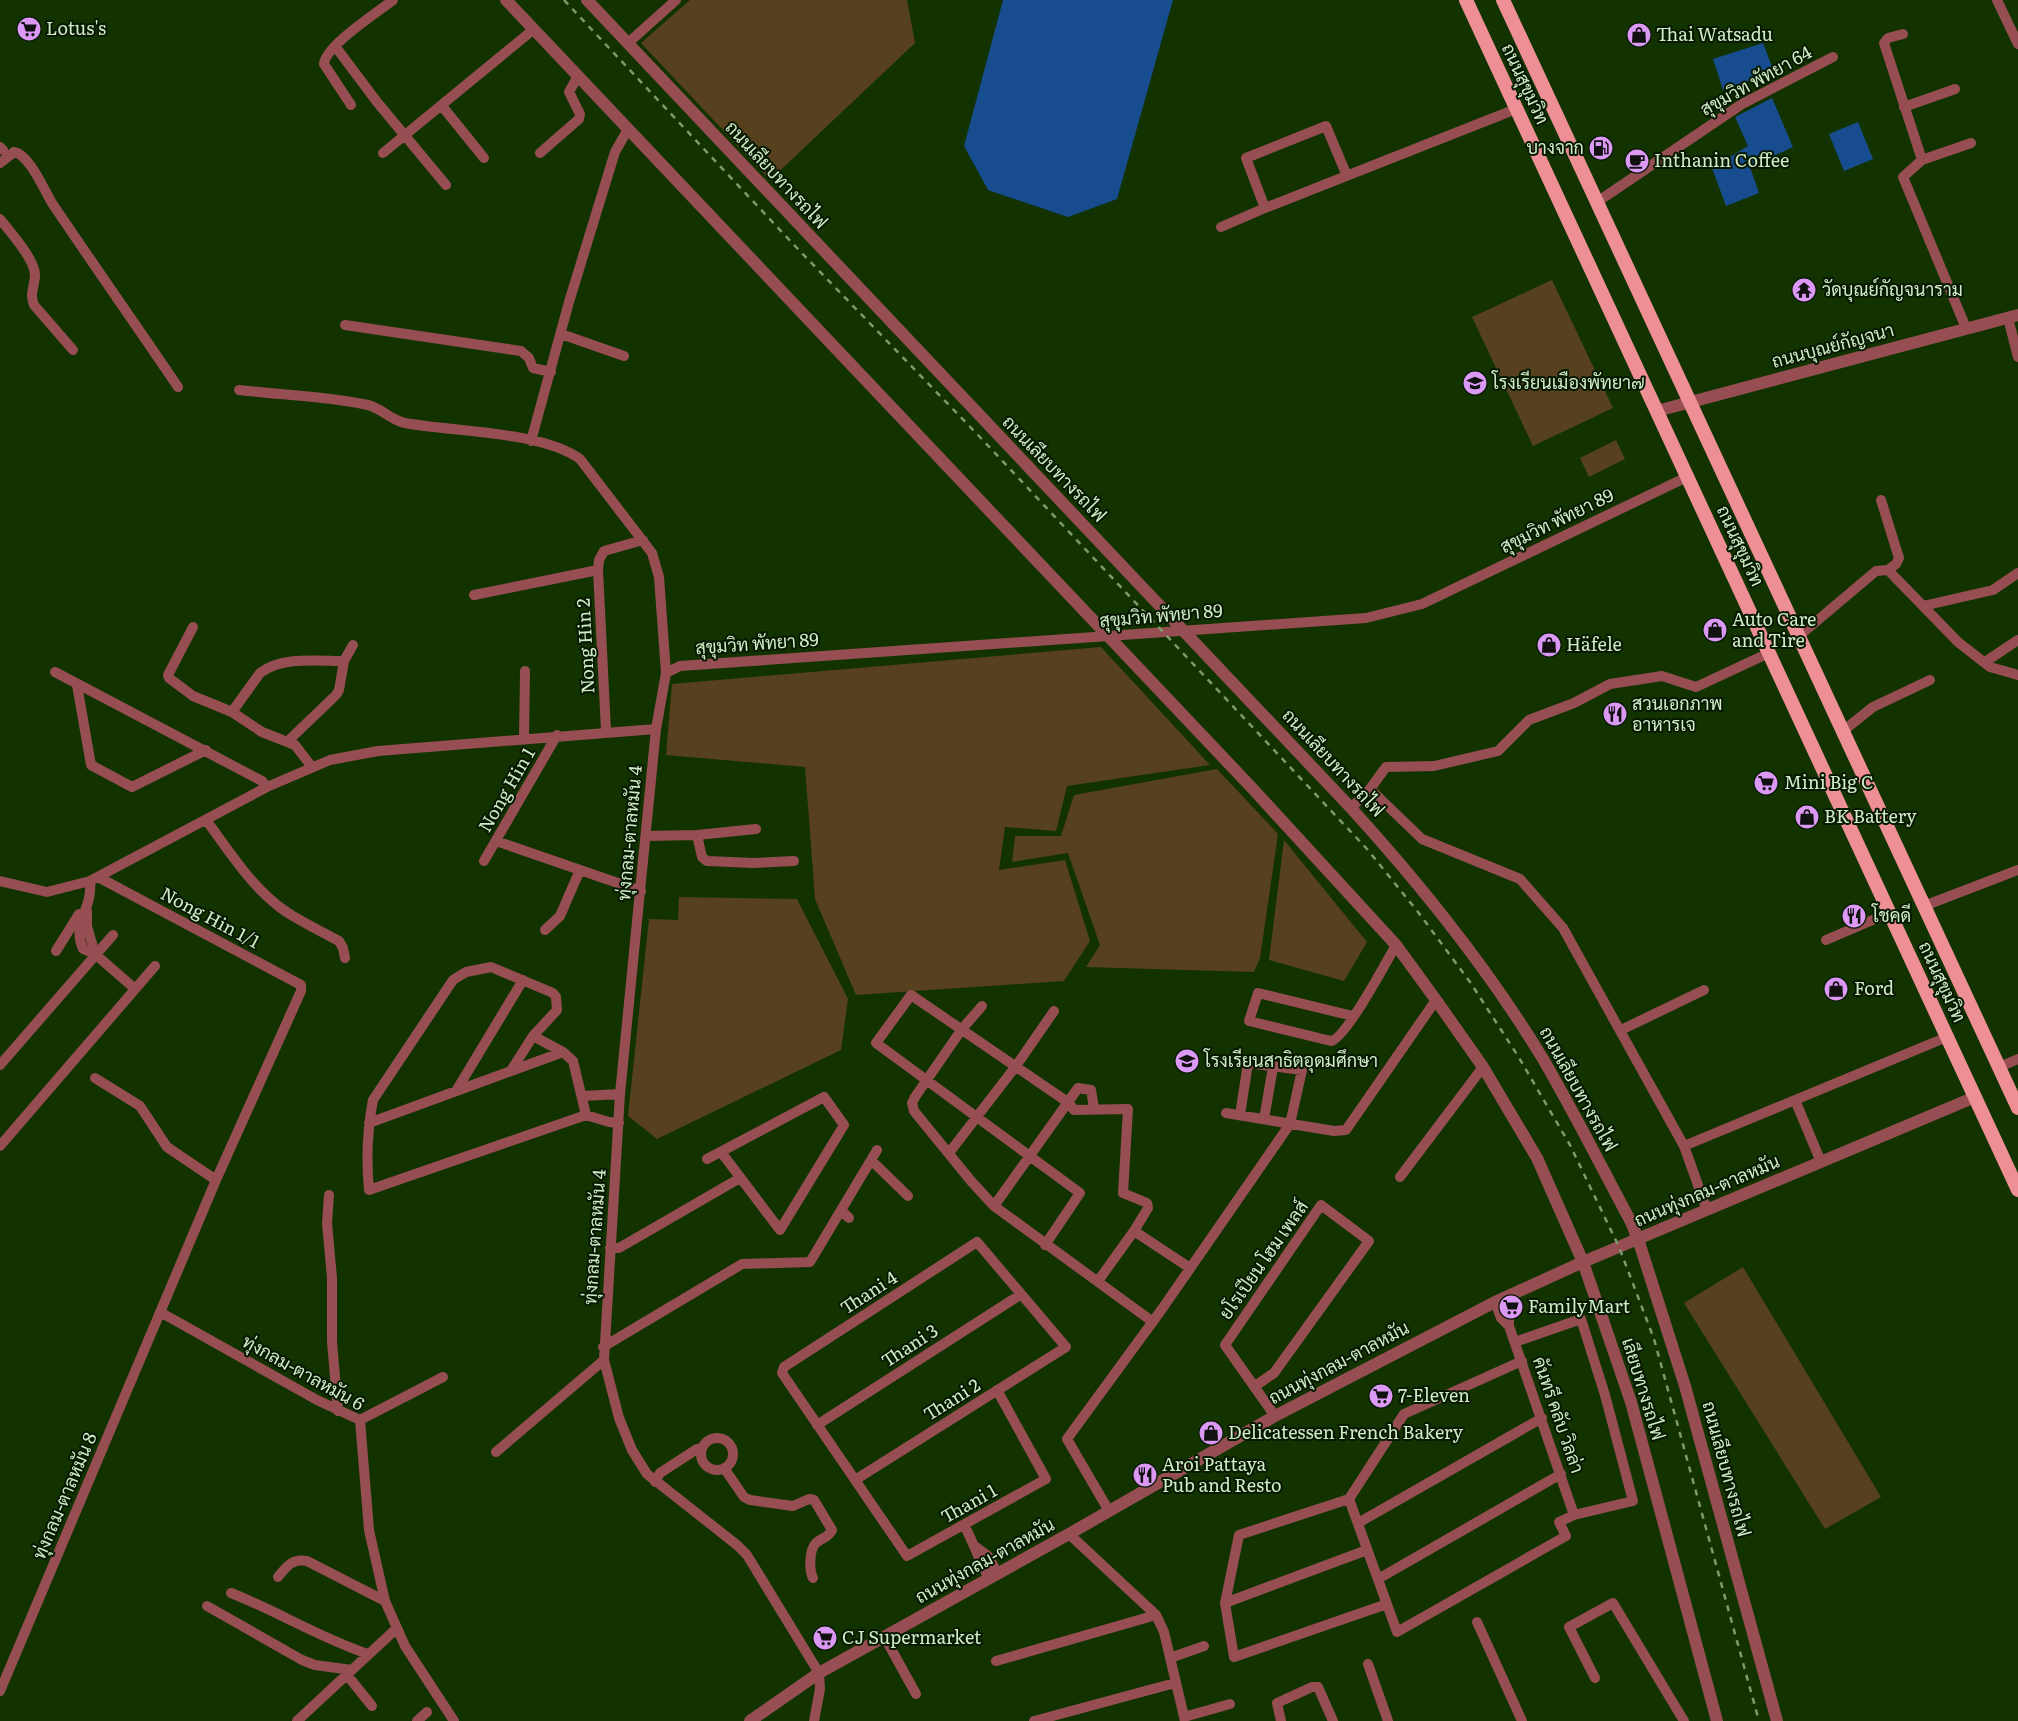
<svg xmlns="http://www.w3.org/2000/svg" width="2018" height="1721" viewBox="0 0 2018 1721" font-family="Literata,Sarabun,serif">
  <style>
    .green { fill: #56401e }
    .water { fill: #174c8e }
    .lines { fill: none; stroke-linecap: round; stroke-linejoin: round }
    .minor { stroke: #964e53; stroke-width: 10 }
    .tertiary { stroke: #964e53; stroke-width: 12 }
    .trunk { stroke: #ee8e95; stroke-width: 14 }
    .rail { stroke: #7d9a6f; stroke-width: 2.5; stroke-dasharray: 6 6; stroke-linecap: butt }
    .labels { text-anchor: middle; stroke-width: 4; stroke-linejoin: round; paint-order: stroke }
    .poi-label { font-size: 18px; fill: #d1ebc7; stroke: #061800; text-anchor: start }
    .street-label { font-size: 18px; fill: #d1ebc7; stroke: #061800 }
  </style>
  <rect width="100%" height="100%" fill="#123300"/>
  <path class="green" d="M690,0H907L915,43L770,180L641,43Z
    M1552,280L1613,408L1533,446L1472,317Z
    M1616,440L1625,459L1589,477L1580,458Z
    M1101,647L1210,765L1067,786L1056,831L1005,827L999,870L1065,860L1090,941L1064,981L856,995L815,899L805,767L666,755L672,684Z
    M1217,769L1278,834L1260,958L1254,972L1086,967L1100,945L1068,853L1012,862L1015,836H1061L1074,795Z
    M1284,840L1367,942L1344,981L1269,960Z
    M679,897L797,899L848,999L841,1050L657,1139L628,1116L649,919L678,920Z
    M1743,1267L1881,1497L1825,1529L1684,1303Z"/>
  <path class="water" d="M1003,0H1173L1117,199L1068,217L988,190L964,146Z
    M1763,43L1774,72L1723,90L1713,59Z
    M1772,98L1793,147L1750,167L1759,193L1726,206L1712,168L1748,146L1735,117Z
    M1858,122L1873,159L1844,171L1829,134Z"/>
  <g class="lines">
    <path class="minor" d="M1997,0L2018,44
      M1903,34L1888,38L1884,43L1922,160L1903,177L1966,328
      M628,43L676,0
      M335,46L377,102L446,185
      M351,105L324,64C325,46 378,12 393,0
      M442,106L484,158
      M1904,107L1955,89
      M0,147L3,150
      M383,153L534,29
      M540,153L579,119L580,114L569,92L578,76
      M1922,160L1971,143
      M0,163L14,152C29,154 44,190 52,203C93,264 136,325 178,387
      M1347,176L1326,126L1246,158L1265,208L1516,109
      M1597,202L1742,104L1833,57
      M0,219C9,231 35,259 35,275C35,286 29,293 34,305L73,350
      M1221,227L1265,208
      M2008,318L2018,357
      M345,325L521,351L529,358L533,368L551,372
      M561,334L624,356
      M239,390C280,395 328,396 368,405C381,408 391,420 405,423C454,432 541,431 580,459L652,553L659,577L666,673
      M531,441L569,302L615,152L628,129
      M1881,500L1899,558L1896,564L1888,570
      M474,595L598,570
      M1923,606L1958,642L1990,667L2018,675
      M193,627L168,675L169,678L193,696L232,712L262,732L295,745L312,767
      M1799,636L1876,571L1888,570L1923,606L1993,590L2018,573
      M1985,662L2018,640
      M55,672L262,781L267,787
      M77,685L91,765L132,787L206,750
      M232,712L260,673C283,656 317,661 344,661
      M606,731L598,570L599,560L604,551L643,540
      M1843,731L1873,707L1930,680
      M524,738L525,671
      M288,741L336,695L339,690L344,661L353,645
      M1370,789L1386,767L1434,766L1498,751L1529,720L1574,703L1610,684L1662,676L1696,687L1769,653
      M1351,808L1370,789L1422,839L1520,879L1563,928L1684,1146L1707,1210
      M206,820C230,852 253,890 288,913C304,923 322,932 339,941L343,948L345,958
      M697,835L756,829
      M646,836L697,835L702,857L707,861L754,863L794,861
      M496,841L641,891
      M484,861L557,735
      M0,881L47,892L90,881L267,787L330,760L378,751L656,729
      M90,881C93,910 71,922 83,949L95,954L134,988
      M1924,906L2018,870
      M87,911V926L95,954
      M545,930L560,916L580,870
      M1826,940L1889,913
      M56,951L79,914
      M982,1006L962,1029L915,1097L912,1103L914,1111L971,1181L994,1206L1153,1322
      M1353,1016L1258,993L1249,1021L1331,1041C1345,1039 1387,961 1396,945
      M1621,1030L1704,990
      M533,1036L563,1052L573,1061L586,1115
      M0,1065L113,935
      M1999,1067L2018,1059
      M512,1069L533,1036L557,1010L556,997L553,993L491,967L466,972L453,980L373,1100C367,1131 366,1159 369,1190L586,1115L609,1122L619,1123
      M95,1078L140,1106L167,1147L216,1180
      M456,1091L523,980
      M582,1096L620,1094
      M1795,1100L1821,1162
      M1226,1113L1334,1131L1346,1130L1436,1000
      M1264,1119L1273,1067
      M369,1123L563,1052
      M0,1146L155,966
      M1684,1146L1947,1037
      M949,1153L1016,1066L1054,1011
      M707,1159L824,1097L844,1125L780,1230L721,1152
      M871,1160L908,1196
      M1400,1177L1483,1067
      M329,1195L327,1223L332,1278V1342L338,1411
      M994,1206L1078,1088L1091,1090L1094,1108
      M841,1210L849,1218
      M1134,1231L1190,1268
      M1045,1245L1080,1193L876,1043L911,995L1069,1103L1074,1110L1128,1109L1123,1193L1147,1203L1148,1208L1134,1231L1098,1281
      M610,1248H619L740,1178
      M1503,1299L1509,1314V1326L1574,1515
      M1495,1302L1501,1318L1509,1326
      M160,1312L317,1400L360,1420L369,1530L385,1601L405,1646L454,1721
      M603,1347L742,1264L810,1262L877,1150
      M1255,1386L1274,1373L1369,1241L1321,1205L1225,1345L1275,1416
      M360,1420L443,1377
      M817,1425L1020,1295
      M701 1454a16 16 0 1 1 32 0a16 16 0 1 1-32 0Z
      M496,1452L604,1360
      M724,1468L744,1497L750,1500L793,1506L809,1499L814,1500L832,1530C829,1537 822,1538 816,1543C809,1550 809,1570 813,1578
      M855,1480L1066,1347L977,1242L784,1367L782,1373L907,1556L1046,1479L997,1390
      M655,1482L660,1473L697,1449L702,1448
      M1349,1499L1397,1632L1566,1536L1559,1522L1574,1515L1633,1501L1605,1395L1581,1319L1515,1342
      M1109,1511L1067,1439L1162,1309L1290,1124L1302,1070L1248,1063L1240,1115
      M1358,1523L1542,1418
      M964,1525C974,1543 979,1561 989,1578
      M1069,1534L1156,1615L1164,1632L1185,1721
      M976,1547L988,1556L998,1574
      M278,1577C286,1567 292,1558 307,1561L385,1601
      M1378,1579L1561,1474
      M231,1593C277,1611 320,1638 368,1654
      M1225,1603L1367,1550
      M1387,1604L1234,1657L1225,1603L1239,1535L1349,1499L1404,1414L1522,1361
      M207,1606L302,1660L315,1665L352,1670
      M1477,1622L1522,1721
      M884,1636L916,1694
      M1170,1658L1204,1646
      M996,1661L1156,1615
      M1368,1664L1388,1721
      M347,1675L372,1706
      M1595,1678L1569,1627L1613,1603L1684,1721
      M0,1691L216,1180L301,991V985L98,877
      M1184,1717L1230,1704
      M297,1721L396,1629
      M417,1721L427,1712
      M814,1721L820,1689L819,1673L747,1555L737,1545L647,1474L632,1450L619,1418L604,1360L620,1094L656,729L666,673L680,666L1366,618L1422,604L1687,477
      M1034,1721L1175,1683
      M1281,1721L1277,1703L1312,1687H1318L1333,1721"/>
    <path class="tertiary" d="M506,0L1252,788L1396,945L1436,1000L1483,1067L1537,1158L1583,1262L1631,1402L1717,1721
      M587,0L1351,808C1422,886 1488,968 1543,1059C1574,1112 1602,1168 1631,1222L1638,1239L1685,1386L1777,1721
      M1657,411L2018,315
      M750,1721L819,1673L1069,1534L1275,1416L1495,1302L1583,1262L1975,1097"/>
    <path class="trunk" d="M1466,0L2018,1190
      M1503,0L2018,1108"/>
    <path class="rail" d="M564,0L796,247L978,435L1367,849L1418,912L1470,982L1518,1056L1570,1145L1619,1247L1654,1339L1759,1721"/>
  </g>
  <defs>
    <symbol id="supermarket-disc" viewBox="-11 -11 22 22"><circle r="9.5" fill="#db99f5" stroke="#061800"/><path d="M-6-5.5h2.5l.6 2H6L4.5 2H-2.5L-4.4-4H-6ZM-1.5 3.2a1.3 1.3 0 1 0 .1 0ZM3 3.2a1.3 1.3 0 1 0 .1 0Z" fill="#111"/></symbol>
    <symbol id="shop-disc" viewBox="-11 -11 22 22"><circle r="9.5" fill="#db99f5" stroke="#061800"/><path d="M-5-2.5h2.3a2.7 3.5 0 0 1 5.4 0H5L5.5 6h-11ZM-1.5-2.5h3a1.5 2.3 0 0 0-3 0Z" fill="#111"/></symbol>
    <symbol id="fuel-disc" viewBox="-11 -11 22 22"><circle r="9.5" fill="#db99f5" stroke="#061800"/><path d="M-5.5-6h7V0h2V4h1.3V-2.5L3-4.5l.8-.8L6-3V5H2.5V1h-1V6h-7ZM-4.2-4.7v3.2H.2V-4.7Z" fill="#111"/></symbol>
    <symbol id="cafe-disc" viewBox="-11 -11 22 22"><circle r="9.5" fill="#db99f5" stroke="#061800"/><path d="M-5.5-4.5H6V0H3Q3 3.5 0 3.5H-2.5Q-5.5 3.5-5.5 0ZM3-3.2v2h1.7v-2ZM-6 4.5H4V6H-6Z" fill="#111"/></symbol>
    <symbol id="temple-disc" viewBox="-11 -11 22 22"><circle r="9.5" fill="#db99f5" stroke="#061800"/><path d="M0-6L5-2H3V0L6.5 2.5H4V6H1.5V3h-3V6H-4V2.5H-6.5L-3 0V-2H-5Z" fill="#111"/></symbol>
    <symbol id="school-disc" viewBox="-11 -11 22 22"><circle r="9.5" fill="#db99f5" stroke="#061800"/><path d="M0-5L7-2L0 1L-7-2ZM-4 1L0 2.5L4 1V4Q0 6-4 4Z" fill="#111"/></symbol>
    <symbol id="restaurant-disc" viewBox="-11 -11 22 22"><circle r="9.5" fill="#db99f5" stroke="#061800"/><path d="M-5-6h1v4h1v-4h1v4h1v-4h1v5L-1.5 .5V6h-2V.5L-5-1ZM5-6V6H3V1.5H1.5Q1.5-4 5-6Z" fill="#111"/></symbol>
  </defs>
  <g fill-rule="evenodd">
    <use href="#supermarket-disc" x="15" y="15" width="28" height="28"/>
    <use href="#shop-disc" x="1625" y="21" width="28" height="28"/>
    <use href="#fuel-disc" x="1587" y="134" width="28" height="28"/>
    <use href="#cafe-disc" x="1623" y="147" width="28" height="28"/>
    <use href="#temple-disc" x="1790" y="276" width="28" height="28"/>
    <use href="#school-disc" x="1461" y="369" width="28" height="28"/>
    <use href="#shop-disc" x="1701" y="616" width="28" height="28"/>
    <use href="#shop-disc" x="1535" y="631" width="28" height="28"/>
    <use href="#restaurant-disc" x="1601" y="700" width="28" height="28"/>
    <use href="#supermarket-disc" x="1752" y="769" width="28" height="28"/>
    <use href="#shop-disc" x="1793" y="803" width="28" height="28"/>
    <use href="#restaurant-disc" x="1840" y="902" width="28" height="28"/>
    <use href="#shop-disc" x="1822" y="975" width="28" height="28"/>
    <use href="#school-disc" x="1173" y="1047" width="28" height="28"/>
    <use href="#supermarket-disc" x="1497" y="1293" width="28" height="28"/>
    <use href="#supermarket-disc" x="1367" y="1382" width="28" height="28"/>
    <use href="#shop-disc" x="1197" y="1419" width="28" height="28"/>
    <use href="#restaurant-disc" x="1131" y="1461" width="28" height="28"/>
    <use href="#supermarket-disc" x="811" y="1624" width="28" height="28"/>
  </g>
  <g class="labels">
    <g class="poi-label">
      <text x="46" y="35">Lotus's</text>
      <text x="1656" y="41">Thai Watsadu</text>
      <text x="1584" y="154" text-anchor="end">บางจาก</text>
      <text x="1654" y="167">Inthanin Coffee</text>
      <text x="1822" y="296">วัดบุณย์กัญจนาราม</text>
      <text x="1492" y="389">โรงเรียนเมืองพัทยา๗</text>
      <text x="1732" y="626">Auto Care<tspan x="1732" dy="21">and Tire</tspan></text>
      <text x="1566" y="651">Häfele</text>
      <text x="1632" y="710">สวนเอกภาพ<tspan x="1632" dy="21">อาหารเจ</tspan></text>
      <text x="1784" y="789">Mini Big C</text>
      <text x="1824" y="823">BK Battery</text>
      <text x="1872" y="922">โชคดี</text>
      <text x="1854" y="995">Ford</text>
      <text x="1204" y="1067">โรงเรียนสาธิตอุดมศึกษา</text>
      <text x="1528" y="1313">FamilyMart</text>
      <text x="1398" y="1402">7-Eleven</text>
      <text x="1228" y="1439">Delicatessen French Bakery</text>
      <text x="1162" y="1471">Aroi Pattaya<tspan x="1162" dy="21">Pub and Resto</tspan></text>
      <text x="842" y="1644">CJ Supermarket</text>
    </g>
    <g class="street-label">
      <text transform="translate(1756 81) rotate(-29)" y="6">สุขุมวิท พัทยา 64</text>
      <text transform="translate(1525 84) rotate(65)" y="6">ถนนสุขุมวิท</text>
      <text transform="translate(776 175) rotate(47)" y="6">ถนนเลียบทางรถไฟ</text>
      <text transform="translate(1833 346) rotate(-15)" y="6">ถนนบุณย์กัญจนา</text>
      <text transform="translate(1054 469) rotate(46)" y="6">ถนนเลียบทางรถไฟ</text>
      <text transform="translate(1557 521) rotate(-26)" y="6">สุขุมวิท พัทยา 89</text>
      <text transform="translate(1740 546) rotate(65)" y="6">ถนนสุขุมวิท</text>
      <text transform="translate(1161 616) rotate(-5)" y="6">สุขุมวิท พัทยา 89</text>
      <text transform="translate(757 644) rotate(-4)" y="6">สุขุมวิท พัทยา 89</text>
      <text transform="translate(586 646) rotate(-93)" y="6">Nong Hin 2</text>
      <text transform="translate(1333 763) rotate(47)" y="6">ถนนเลียบทางรถไฟ</text>
      <text transform="translate(507 790) rotate(-60)" y="6">Nong Hin 1</text>
      <text transform="translate(630 833) rotate(-85)" y="6">ทุ่งกลม-ตาลหมัน 4</text>
      <text transform="translate(210 918) rotate(28)" y="6">Nong Hin 1/1</text>
      <text transform="translate(1942 982) rotate(65)" y="6">ถนนสุขุมวิท</text>
      <text transform="translate(1578 1089) rotate(61)" y="6">ถนนเลียบทางรถไฟ</text>
      <text transform="translate(1707 1191) rotate(-23)" y="6">ถนนทุ่งกลม-ตาลหมัน</text>
      <text transform="translate(595 1237) rotate(-86)" y="6">ทุ่งกลม-ตาลหมัน 4</text>
      <text transform="translate(1264 1260) rotate(-55)" y="6">ยโรเปียน โฮม เพลส์</text>
      <text transform="translate(869 1293) rotate(-33)" y="6">Thani 4</text>
      <text transform="translate(910 1346) rotate(-33)" y="6">Thani 3</text>
      <text transform="translate(1339 1363) rotate(-28)" y="6">ถนนทุ่งกลม-ตาลหมัน</text>
      <text transform="translate(303 1373) rotate(29)" y="6">ทุ่งกลม-ตาลหมัน 6</text>
      <text transform="translate(1643 1389) rotate(73)" y="6">เลียบทางรถไฟ</text>
      <text transform="translate(952 1400) rotate(-32)" y="6">Thani 2</text>
      <text transform="translate(1558 1415) rotate(71)" y="6">คันทรี คลับ วิลล่า</text>
      <text transform="translate(1726 1469) rotate(75)" y="6">ถนนเลียบทางรถไฟ</text>
      <text transform="translate(65 1496) rotate(-67)" y="6">ทุ่งกลม-ตาลหมัน 8</text>
      <text transform="translate(969 1504) rotate(-29)" y="6">Thani 1</text>
      <text transform="translate(985 1561) rotate(-29)" y="6">ถนนทุ่งกลม-ตาลหมัน</text>
    </g>
  </g>
</svg>
